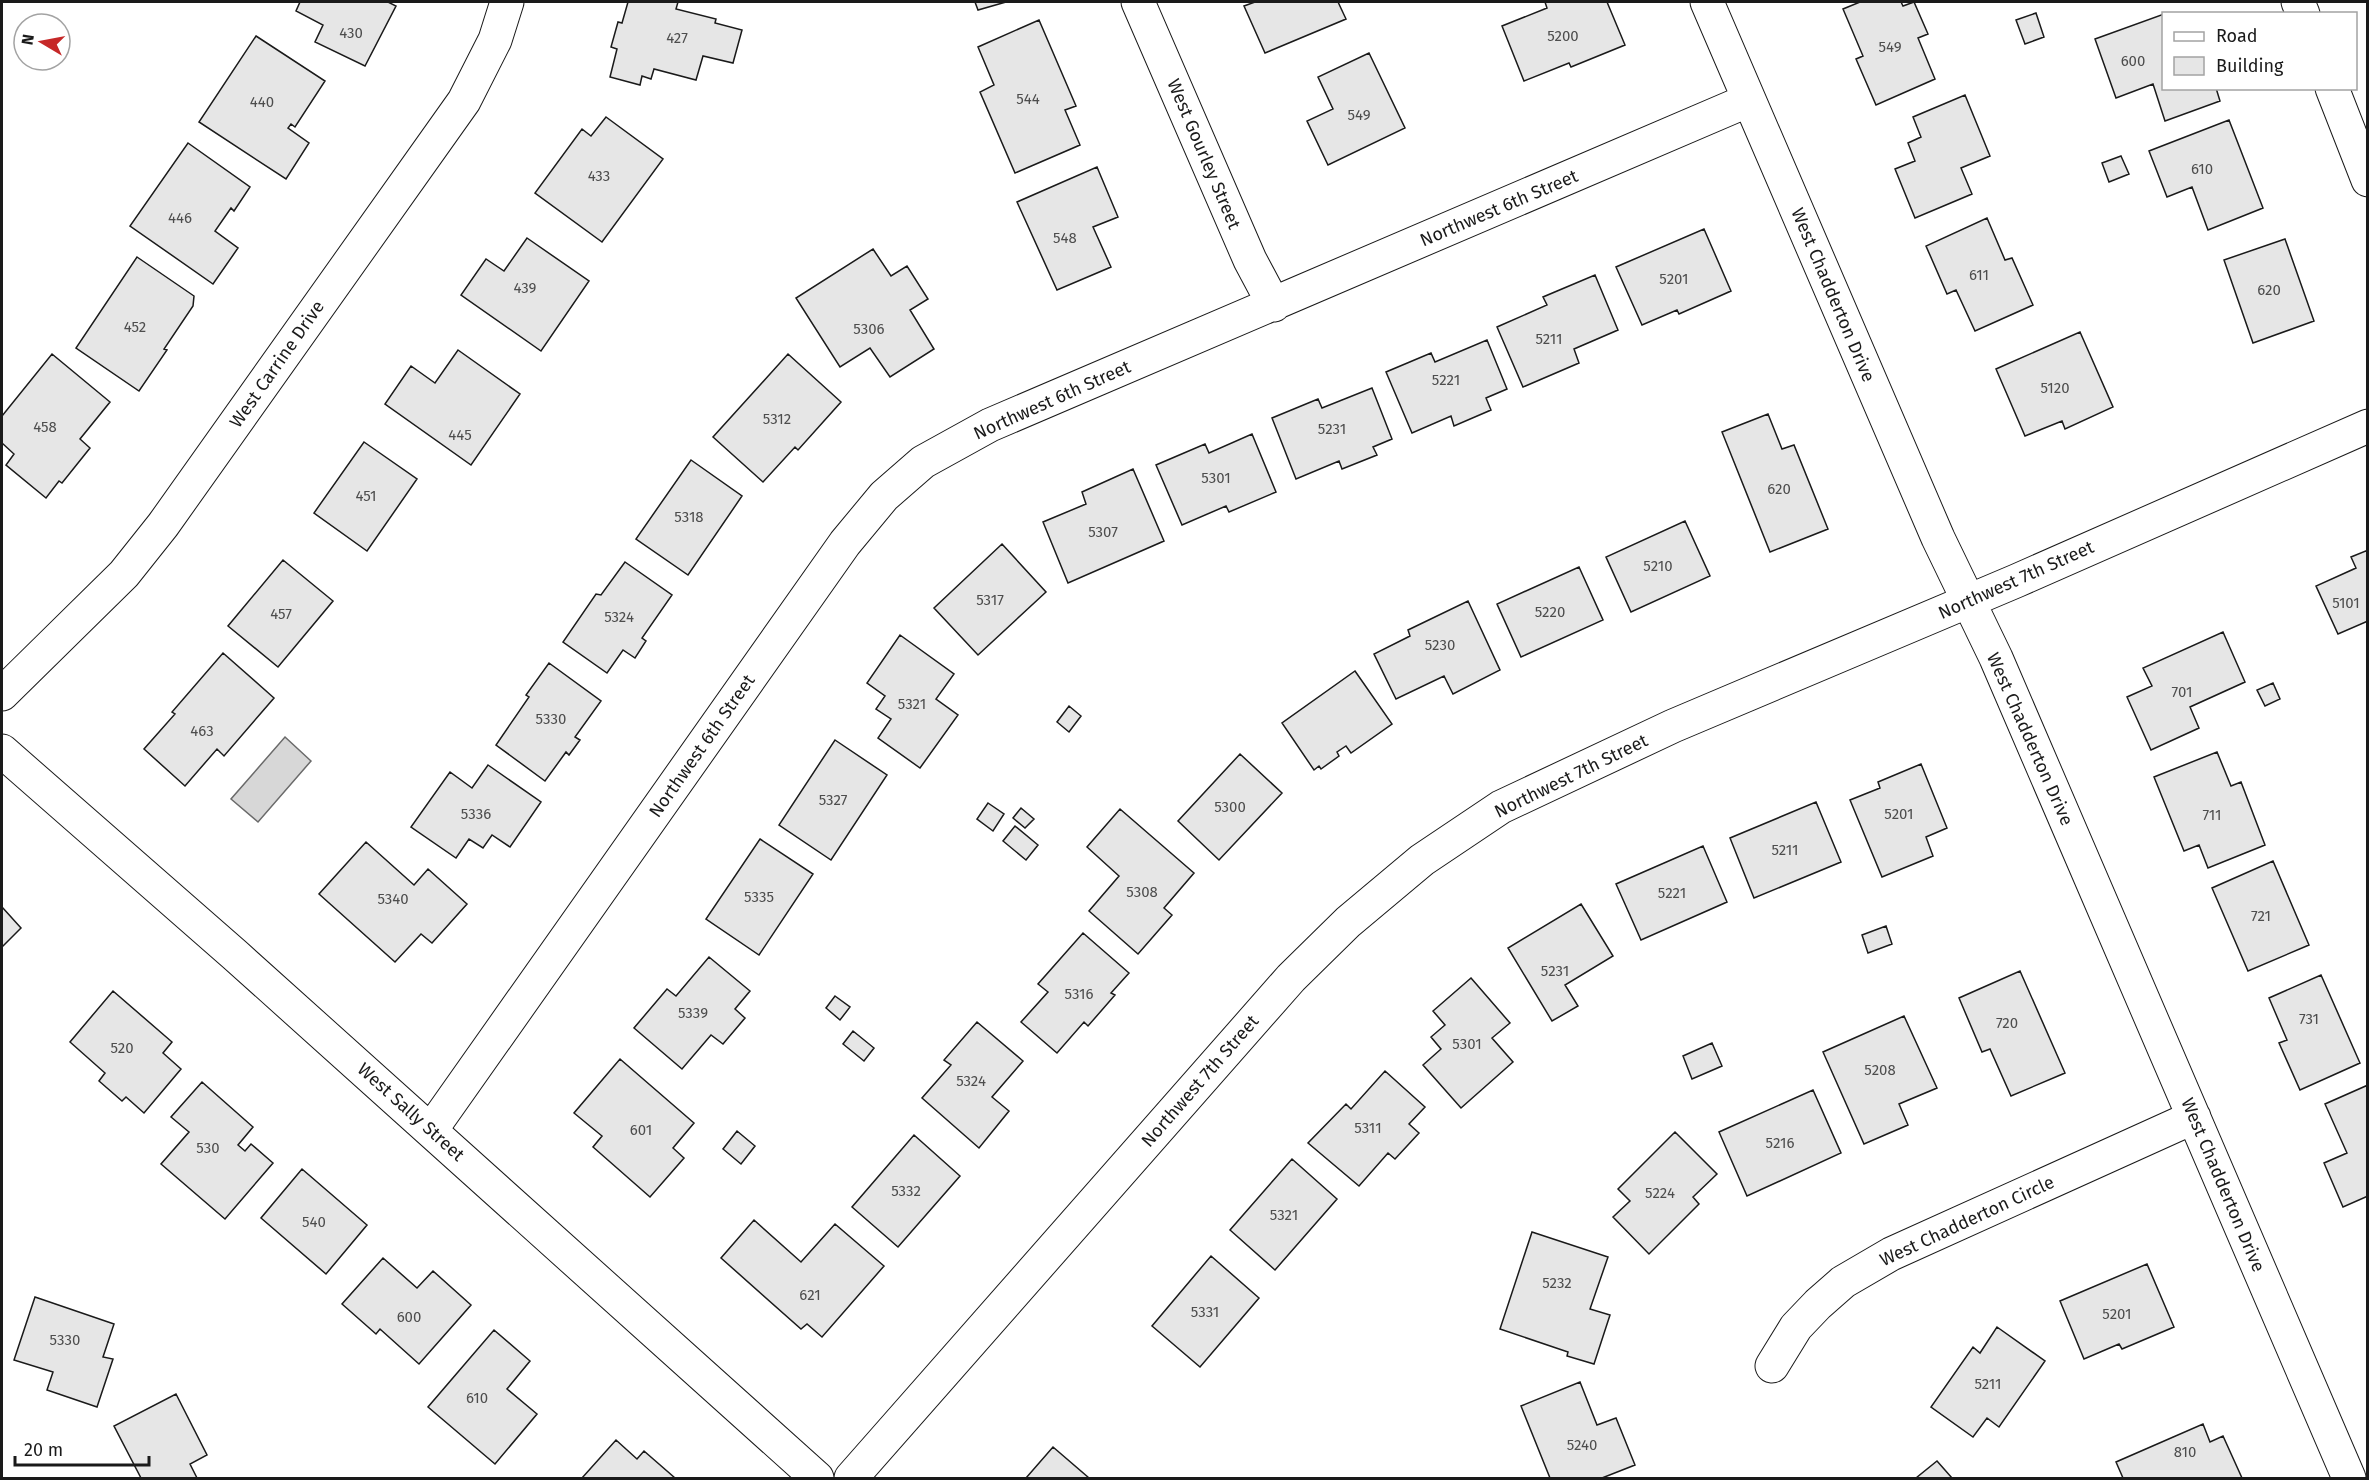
<svg xmlns="http://www.w3.org/2000/svg" width="2369" height="1480" viewBox="0 0 2369 1480" font-family="'Fira Sans',sans-serif">
  <style>
    .water { fill: #d7d7d7; stroke: #6a6a6a; stroke-width: 1.5 }
    .building { fill: #e6e6e6; stroke: #1a1a1a; stroke-width: 1.5 }
    .lines { fill: none; stroke-linecap: round; stroke-linejoin: round }
    .street-casing { stroke: #1a1a1a; stroke-width: 35 }
    .street { stroke: #fff; stroke-width: 33 }
    .labels { text-anchor: middle; stroke-width: 4.5; stroke-linejoin: round; paint-order: stroke }
    .number-label { font-size: 15px; fill: #4d4d4d }
    .street-label { font-size: 18px; fill: #1a1a1a; stroke: #fff }
  </style>
  <rect width="100%" height="100%" fill="#fff"/>
  <path class="water" d="M285,737L311,761L258,822L231,799Z"/>
  <path class="building" d="M300,2H388L396,6L365,66L315,42L323,25L296,11Z
    M628,2H678L676,9L716,19L715,23L742,30L733,63L703,56L696,80L654,69L651,79L642,76L640,85L610,77L617,49L611,47L618,22L622,23Z
    M975,2H1006L978,10Z
    M1255,2H1338L1346,19L1265,53L1244,6Z
    M1545,2H1607L1625,45L1571,67L1569,63L1524,81L1502,26L1547,8Z
    M1860,2H1901L1903,6L1914,2L1928,34L1918,38L1935,79L1876,105L1856,59L1863,56L1843,9Z
    M2036,13L2044,37L2025,44L2016,20Z
    M2164,14V88H2216L2220,101L2165,121L2153,84L2116,98L2095,39Z
    M1039,20L1076,106L1065,110L1080,145L1015,173L980,92L994,85L978,47Z
    M256,36L325,81L295,127L291,124L288,128L309,143L286,179L199,122Z
    M1369,53L1405,128L1328,165L1307,121L1333,109L1318,77Z
    M1965,95L1990,156L1961,168L1972,194L1915,218L1895,169L1915,161L1908,143L1921,137L1913,117Z
    M606,117L663,159L602,242L535,193L582,129L591,136Z
    M2229,120L2263,208L2208,230L2192,187L2167,197L2149,151Z
    M188,143L250,187L234,211L231,208L215,231L238,248L213,284L130,226Z
    M2121,156L2129,174L2109,182L2102,163Z
    M1097,167L1118,217L1093,227L1111,267L1057,290L1017,202Z
    M1987,218L2005,260L2012,258L2033,305L1975,331L1956,290L1947,294L1926,246Z
    M1704,229L1731,291L1679,314L1677,310L1642,325L1616,267Z
    M527,238L589,281L541,351L461,295L486,259L504,271Z
    M2285,239L2314,321L2253,343L2224,260Z
    M873,249L891,276L907,266L928,299L910,310L934,349L890,377L870,348L840,367L796,298Z
    M137,257L194,296L193,306L164,349L167,350L139,391L76,348Z
    M1595,275L1618,330L1574,349L1579,363L1523,387L1497,327L1547,305L1543,297Z
    M2080,332L2113,407L2065,429L2062,421L2025,436L1996,369Z
    M1487,340L1507,389L1486,398L1491,410L1454,426L1451,416L1412,433L1386,372L1431,353L1435,362Z
    M458,350L520,394L471,465L385,404L411,366L435,383Z
    M52,354L110,402L80,439L90,448L62,483L59,481L46,498L6,465L14,454L2,443V416Z
    M788,354L841,402L798,450L795,447L763,482L713,437Z
    M1372,388L1392,439L1373,447L1377,455L1342,469L1339,461L1296,479L1272,418L1318,399L1322,408Z
    M1768,414L1782,449L1794,445L1828,529L1770,552L1722,432Z
    M1252,434L1276,492L1229,512L1226,506L1182,525L1156,465L1205,444L1209,453Z
    M364,442L417,479L367,551L314,513Z
    M691,460L742,496L688,575L636,539Z
    M1133,469L1164,541L1068,583L1043,522L1086,504L1082,492Z
    M1685,521L1710,576L1631,612L1606,557Z
    M1002,544L1046,592L978,655L934,608Z
    M2368,550V621L2338,634L2316,586L2356,568L2351,557Z
    M283,560L333,601L278,667L228,626Z
    M625,562L672,595L642,638L646,641L635,658L623,650L607,673L563,642L596,594L601,595Z
    M1579,567L1603,620L1521,657L1497,604Z
    M1468,601L1500,670L1453,694L1444,676L1396,699L1374,654L1410,636L1408,630Z
    M2223,632L2245,682L2190,707L2199,728L2151,750L2127,697L2152,686L2143,668Z
    M900,635L954,674L936,699L958,715L920,768L878,738L891,719L876,709L885,696L867,683Z
    M223,653L274,698L224,756L217,749L185,786L144,749L175,714L172,712Z
    M549,663L601,701L575,737L580,740L569,755L566,752L545,781L496,745L529,697L526,695Z
    M1355,671L1392,724L1351,753L1346,746L1337,752L1339,756L1321,769L1319,766L1314,770L1282,723Z
    M2273,683L2280,699L2265,706L2257,690Z
    M1069,706L1081,716L1069,732L1057,722Z
    M835,740L887,775L831,860L779,825Z
    M2217,752L2231,786L2241,782L2265,845L2208,868L2199,845L2184,851L2154,777Z
    M1240,754L1282,793L1219,860L1178,821Z
    M1921,764L1947,828L1926,837L1933,856L1882,877L1850,800L1880,788L1878,782Z
    M488,765L541,802L510,847L492,835L483,848L469,839L456,858L411,827L450,772L472,788Z
    M1816,802L1841,862L1754,898L1730,838Z
    M988,803L1004,814L993,831L977,819Z
    M1021,808L1034,819L1025,828L1013,818Z
    M1120,809L1194,873L1164,908L1172,915L1138,954L1089,911L1119,876L1087,847Z
    M1015,826L1038,845L1026,860L1003,841Z
    M760,839L813,874L759,955L706,919Z
    M366,842L414,885L428,869L467,904L432,943L421,934L395,962L319,894Z
    M1703,846L1727,902L1641,940L1616,884Z
    M2273,861L2309,945L2248,971L2212,888Z
    M1581,904L1613,956L1565,985L1578,1006L1552,1021L1508,948Z
    M2,907L21,928L2,947Z
    M1886,926L1892,944L1868,953L1862,935Z
    M1083,933L1129,973L1111,993L1115,995L1088,1026L1084,1022L1057,1053L1021,1022L1048,992L1038,984Z
    M709,957L750,991L735,1009L745,1018L723,1044L711,1035L682,1069L634,1028L667,989L676,996Z
    M2020,971L2065,1073L2011,1096L1990,1049L1982,1052L1959,998Z
    M2321,975L2360,1063L2300,1090L2279,1043L2287,1040L2269,998Z
    M1471,978L1510,1023L1492,1038L1513,1062L1461,1108L1423,1065L1441,1049L1431,1037L1445,1025L1433,1011Z
    M113,991L172,1042L163,1053L181,1069L144,1113L126,1097L122,1101L99,1081L105,1073L70,1042Z
    M835,996L850,1007L840,1020L826,1008Z
    M1904,1016L1937,1088L1899,1104L1908,1125L1864,1144L1823,1052Z
    M977,1022L1023,1061L992,1097L1009,1111L979,1148L922,1098L951,1065L944,1060Z
    M853,1031L874,1048L864,1061L843,1044Z
    M1712,1043L1722,1066L1692,1079L1683,1056Z
    M620,1059L694,1123L673,1148L684,1158L650,1197L593,1147L602,1136L574,1113Z
    M1385,1071L1425,1107L1409,1124L1419,1133L1395,1159L1388,1153L1359,1186L1308,1143L1346,1104L1351,1109Z
    M202,1082L253,1127L238,1145L245,1151L251,1144L273,1163L225,1219L161,1164L189,1132L171,1117Z
    M2368,1085V1196L2343,1207L2324,1163L2347,1153L2325,1104Z
    M1813,1090L1841,1153L1747,1196L1719,1132Z
    M737,1131L755,1146L741,1164L723,1149Z
    M1675,1132L1717,1174L1693,1197L1699,1204L1649,1254L1613,1217L1630,1201L1618,1189Z
    M914,1135L960,1176L898,1247L852,1207Z
    M1292,1159L1337,1199L1275,1270L1230,1230Z
    M302,1169L367,1225L326,1274L261,1218Z
    M754,1220L801,1262L835,1224L884,1266L822,1337L807,1324L801,1329L721,1258Z
    M1532,1232L1608,1257L1590,1309L1610,1315L1594,1364L1567,1356L1568,1352L1500,1329Z
    M1211,1256L1259,1298L1200,1367L1152,1326Z
    M383,1258L417,1288L433,1271L471,1305L419,1364L380,1329L376,1334L342,1304Z
    M2147,1264L2174,1327L2122,1349L2119,1344L2084,1359L2060,1301Z
    M35,1297L114,1324L103,1357L113,1359L97,1407L47,1390L53,1372L14,1360Z
    M1997,1327L2045,1361L1999,1427L1987,1418L1973,1437L1931,1407L1973,1347L1980,1353Z
    M494,1330L530,1361L507,1389L537,1414L495,1464L428,1407Z
    M1580,1382L1597,1425L1616,1418L1635,1465L1602,1478H1550L1521,1406Z
    M176,1394L207,1455L190,1464L197,1478H141L114,1426Z
    M2203,1424L2210,1442L2223,1436L2242,1478H2123L2116,1462Z
    M616,1440L637,1459L644,1451L675,1478H582Z
    M1053,1447L1089,1478H1026Z
    M1937,1461L1952,1478H1916Z"/>
  <g class="lines">
    <defs>
      <path id="street" d="M1138,2L1250,260L1274,305
        M1707,2L1938,538L1996,658L2349,1478
        M2298,2L2303,14
        M2332,88L2368,180
        M2,694L124,574L163,525L464,101L495,40L507,2
        M2,751L235,955L817,1478
        M431,1130L845,543L884,496L923,462L990,425L1749,100
        M1772,1366L1796,1327L1818,1304L1843,1282L1891,1254L2194,1117
        M851,1478L1291,978L1348,922L1422,860L1501,807L1673,726L2016,581L2368,426"/>
    </defs>
    <use href="#street" class="street-casing"/>
    <use href="#street" class="street"/>
  </g>
  <g class="labels">
    <g class="number-label">
      <text x="351" y="38">430</text>
      <text x="1563" y="41">5200</text>
      <text x="677" y="43">427</text>
      <text x="1890" y="52">549</text>
      <text x="2133" y="66">600</text>
      <text x="1028" y="104">544</text>
      <text x="262" y="107">440</text>
      <text x="1359" y="120">549</text>
      <text x="2202" y="174">610</text>
      <text x="599" y="181">433</text>
      <text x="180" y="223">446</text>
      <text x="1065" y="243">548</text>
      <text x="1979" y="280">611</text>
      <text x="1674" y="284">5201</text>
      <text x="525" y="293">439</text>
      <text x="2269" y="295">620</text>
      <text x="135" y="332">452</text>
      <text x="869" y="334">5306</text>
      <text x="1549" y="344">5211</text>
      <text x="1446" y="385">5221</text>
      <text x="2055" y="393">5120</text>
      <text x="777" y="424">5312</text>
      <text x="45" y="432">458</text>
      <text x="1332" y="434">5231</text>
      <text x="460" y="440">445</text>
      <text x="1216" y="483">5301</text>
      <text x="1779" y="494">620</text>
      <text x="366" y="501">451</text>
      <text x="689" y="522">5318</text>
      <text x="1103" y="537">5307</text>
      <text x="1658" y="571">5210</text>
      <text x="990" y="605">5317</text>
      <text x="2346" y="608">5101</text>
      <text x="1550" y="617">5220</text>
      <text x="281" y="619">457</text>
      <text x="619" y="622">5324</text>
      <text x="1440" y="650">5230</text>
      <text x="2182" y="697">701</text>
      <text x="912" y="709">5321</text>
      <text x="551" y="724">5330</text>
      <text x="202" y="736">463</text>
      <text x="833" y="805">5327</text>
      <text x="1230" y="812">5300</text>
      <text x="476" y="819">5336</text>
      <text x="1899" y="819">5201</text>
      <text x="2212" y="820">711</text>
      <text x="1785" y="855">5211</text>
      <text x="1142" y="897">5308</text>
      <text x="1672" y="898">5221</text>
      <text x="759" y="902">5335</text>
      <text x="393" y="904">5340</text>
      <text x="2261" y="921">721</text>
      <text x="1555" y="976">5231</text>
      <text x="1079" y="999">5316</text>
      <text x="693" y="1018">5339</text>
      <text x="2309" y="1024">731</text>
      <text x="2007" y="1028">720</text>
      <text x="1467" y="1049">5301</text>
      <text x="122" y="1053">520</text>
      <text x="1880" y="1075">5208</text>
      <text x="971" y="1086">5324</text>
      <text x="1368" y="1133">5311</text>
      <text x="641" y="1135">601</text>
      <text x="1780" y="1148">5216</text>
      <text x="208" y="1153">530</text>
      <text x="906" y="1196">5332</text>
      <text x="1660" y="1198">5224</text>
      <text x="1284" y="1220">5321</text>
      <text x="314" y="1227">540</text>
      <text x="1557" y="1288">5232</text>
      <text x="810" y="1300">621</text>
      <text x="1205" y="1317">5331</text>
      <text x="2117" y="1319">5201</text>
      <text x="409" y="1322">600</text>
      <text x="65" y="1345">5330</text>
      <text x="1988" y="1389">5211</text>
      <text x="477" y="1403">610</text>
      <text x="1582" y="1450">5240</text>
      <text x="2185" y="1457">810</text>
    </g>
    <g class="street-label">
      <text transform="translate(1204 154) rotate(67)" y="6">West Gourley Street</text>
      <text transform="translate(1499 208) rotate(-23)" y="6">Northwest 6th Street</text>
      <text transform="translate(1833 295) rotate(67)" y="6">West Chadderton Drive</text>
      <text transform="translate(277 364) rotate(-55)" y="6">West Carrine Drive</text>
      <text transform="translate(1052 400) rotate(-24)" y="6">Northwest 6th Street</text>
      <text transform="translate(2016 580) rotate(-24)" y="6">Northwest 7th Street</text>
      <text transform="translate(2030 739) rotate(66)" y="6">West Chadderton Drive</text>
      <text transform="translate(702 746) rotate(-55)" y="6">Northwest 6th Street</text>
      <text transform="translate(1571 776) rotate(-26)" y="6">Northwest 7th Street</text>
      <text transform="translate(1200 1081) rotate(-49)" y="6">Northwest 7th Street</text>
      <text transform="translate(411 1112) rotate(42)" y="6">West Sally Street</text>
      <text transform="translate(2223 1185) rotate(67)" y="6">West Chadderton Drive</text>
      <text transform="translate(1967 1221) rotate(-25)" y="6">West Chadderton Circle</text>
    </g>
  </g>
  <rect width="2369" height="1480" fill="none" stroke="#1a1a1a" stroke-width="6"/>
  <rect x="2162" y="12" width="195" height="78" fill="#ffffff" stroke="#a3a3a3" stroke-width="1.5"/>
  <rect x="2174" y="32" width="30" height="9" fill="#ffffff" stroke="#a3a3a3" stroke-width="1.5"/>
  <text x="2216" y="42" font-size="18" fill="#1a1a1a">Road</text>
  <rect x="2174" y="57" width="30" height="18" fill="#e6e6e6" stroke="#a3a3a3" stroke-width="1.5"/>
  <text x="2216" y="72" font-size="18" fill="#1a1a1a">Building</text>
  <g transform="translate(42 42) rotate(280)"><circle r="28" fill="#ffffff" stroke="#a3a3a3" stroke-width="1.5"/>
  <path d="M0-4.5L10 22L0 15L-10 22Z" fill="#c62828"/>
  <text y="-9" font-size="16" font-weight="bold" text-anchor="middle" fill="#1a1a1a">N</text>
  </g>
  <path d="M15 1456v9h134v-9" fill="none" stroke="#1a1a1a" stroke-width="3"/>
  <text x="24" y="1456" font-size="18" fill="#1a1a1a" stroke="#ffffff" stroke-width="4.5" paint-order="stroke">20 m</text>
</svg>
